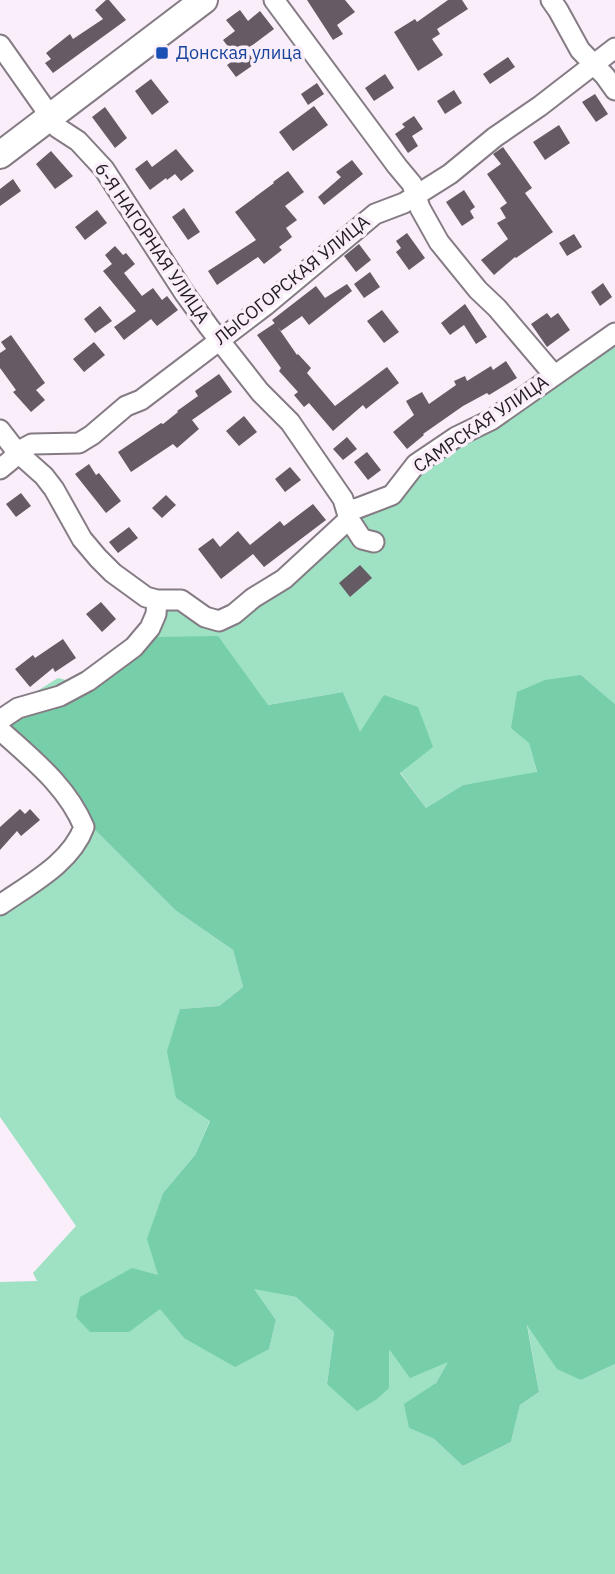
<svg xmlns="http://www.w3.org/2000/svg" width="615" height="1574" viewBox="0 0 615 1574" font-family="'IBM Plex Sans',sans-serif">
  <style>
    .green { fill: #9ee2c3 }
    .forest { fill: #76cfa9 }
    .building { fill: #655b64 }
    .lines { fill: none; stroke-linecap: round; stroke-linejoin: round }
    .street-casing { stroke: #857b85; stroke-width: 23 }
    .secondary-casing { stroke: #857b85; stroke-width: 30 }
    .street { stroke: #fff; stroke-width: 19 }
    .secondary { stroke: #fff; stroke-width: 26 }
    .transit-dot { fill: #1a4fb4; stroke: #f9eef9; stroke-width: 2.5 }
    .labels { text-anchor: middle; stroke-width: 7; stroke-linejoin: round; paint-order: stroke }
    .transit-label { font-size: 18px; fill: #164399; stroke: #f9eef9; text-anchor: start }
    .street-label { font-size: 18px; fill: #201c20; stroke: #f9eef9 }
  </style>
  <rect width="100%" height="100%" fill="#f9eef9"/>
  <path class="green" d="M615,337V704L581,675L529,742L537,773L463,785L426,808L400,772L360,733L343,692L268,705L54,775L89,815L93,828L175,910L233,950L243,987L219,1006L180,1009L176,1098L210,1120L195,1155L163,1193L148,1238L159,1275L160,1308L184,1338L269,1349L276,1320L253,1288L296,1297L334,1332L327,1384L389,1347L449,1361L409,1428L434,1439L463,1466L511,1442L520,1405L539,1392L527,1323L581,1380L615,1364V1574H0V1282L37,1281L33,1273L76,1226L0,1117V900L75,838L72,811L0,739L26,698L58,678L70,681L147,624L165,604L219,623L348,526L419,466Z"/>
  <path class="forest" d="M218,636L268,705L343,692L360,732L384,695L418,707L433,747L400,773L426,808L463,785L537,772L529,743L511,728L517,692L545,680L581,675L615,704V1364L581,1380L557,1369L527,1325L539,1392L520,1405L511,1442L463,1466L434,1439L409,1428L404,1404L436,1383L448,1362L410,1378L389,1349V1388L377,1399L357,1411L327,1384L334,1332L296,1297L254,1289L276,1320L269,1349L235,1367L184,1338L160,1309L129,1332H90L76,1317L80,1297L132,1268L158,1275L147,1239L163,1193L195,1155L210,1121L176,1098L167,1051L180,1009L219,1006L243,987L233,950L175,910L93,828L89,815L54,775L8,728L20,716L64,704L158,637Z"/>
  <path class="building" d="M106,0H109L126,20L53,73L45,63L51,59L46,53L70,34L73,39L103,19L95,10Z
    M307,0H345L355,12L337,25L343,34L333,40Z
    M448,0H462L468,9L437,29L440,34L432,39L443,55L418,71L394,32L415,19L417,22Z
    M240,10L248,21L260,11L274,29L246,50L256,63L236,77L227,65L237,58L223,40L235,31L226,20Z
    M508,57L515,67L490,84L483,74Z
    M385,74L394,88L374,101L365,88Z
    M151,79L169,102L152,115L135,91Z
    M317,83L324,94L308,105L301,94Z
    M454,90L462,103L445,114L437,101Z
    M595,94L608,114L596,122L582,102Z
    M314,106L328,125L293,151L279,132Z
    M105,107L127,138L115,148L92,117Z
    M414,116L423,129L412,136L418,146L408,153L395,134L405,127L402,124Z
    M559,125L570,143L545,160L533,142Z
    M503,147L532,188L525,193L553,232L516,258L515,257L494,275L481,260L508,239L497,223L506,218L500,208L507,203L487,174L501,164L493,154Z
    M176,149L194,171L181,181L175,174L167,180L166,178L150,190L135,169L147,160L152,167Z
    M51,151L73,176L55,189L36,164Z
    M352,160L363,174L324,205L318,197L341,177L336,172Z
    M288,171L304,192L285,206L297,220L286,228L292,237L279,247L282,250L264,264L258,257L217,285L208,271L256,240L235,212L274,183L273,182Z
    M13,179L21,191L0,206V189Z
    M464,190L475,207L470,211L474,218L462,226L446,202Z
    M184,208L200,232L188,240L172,217Z
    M97,210L107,223L85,240L75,227Z
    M407,233L425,258L409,270L396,252L401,248L396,241Z
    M574,234L582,247L567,256L559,243Z
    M359,244L371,260L356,272L344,256Z
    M115,246L123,255L126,253L135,264L124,273L142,296L153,288L162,300L167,296L178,310L157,326L151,319L124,340L114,327L136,311L103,271L112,264L105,255Z
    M370,272L380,287L364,298L354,284Z
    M603,283L612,297L600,306L591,292Z
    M347,284L352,291L309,325L302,316L281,331L272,320L316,286L325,298Z
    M465,304L487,337L476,344L464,325L450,335L441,323Z
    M100,306L112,321L95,333L84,319Z
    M382,310L399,332L384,343L367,321Z
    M547,313L551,318L558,313L570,330L547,347L531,324Z
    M275,323L297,355L298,354L311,368L307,373L335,406L387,367L399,383L366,409L363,405L333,431L309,403L304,407L294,395L298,392L279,371L281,368L257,335Z
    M11,335L45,383L36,390L45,400L31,412L13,392L16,390L0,368V353L6,349L1,342Z
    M94,342L105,355L84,372L73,359Z
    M506,361L517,378L489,395L487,393L463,406L423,434L424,435L407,449L393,432L414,415L406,401L422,392L429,404L456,385L454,381L465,376L467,381L491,366L493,370Z
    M219,374L232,392L192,420L199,429L177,448L173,444L131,472L118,452L161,423L163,424L178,412L177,411L198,396L195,391Z
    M244,416L257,432L239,446L226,431Z
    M347,437L357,449L343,460L333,449Z
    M367,452L381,470L368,480L354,462Z
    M89,464L96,475L99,473L121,501L106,513L75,474Z
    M290,467L301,480L285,492L275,479Z
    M21,493L31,506L16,517L6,504Z
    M166,495L176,505L162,518L152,508Z
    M313,504L326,520L264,567L253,554L221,579L198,549L213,538L220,547L238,531L250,545L280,521L284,526Z
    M129,527L138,538L118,553L109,542Z
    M360,565L372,578L350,597L339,583Z
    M101,602L116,619L102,632L86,614Z
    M63,639L76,658L55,672L53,668L30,687L15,669L33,655L35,658Z
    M20,809L25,814L30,809L40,820L21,836L17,831L0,850V827Z"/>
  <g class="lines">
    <defs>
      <path id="street" d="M274,0L397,166L412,184L420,208L439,242L478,290L497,308L554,375
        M551,0L558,10L580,50L605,76L615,90
        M0,45L43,106L49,119L58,128L78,141L104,169L185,294L209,327L260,392L290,422L343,499L349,519L362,539L374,542
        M0,430L17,452L44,476L54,489L82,539L98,558L113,573L146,597L157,600H181L205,617L219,621L234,614L253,598L284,579L349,519
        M0,469L11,460L17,452L32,444L79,443L92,435L126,406L141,400L266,305L375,214L404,203L450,174L495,137L540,106L615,48
        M347,510L358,508L392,495L416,464L456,437L491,420L615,333
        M0,720L18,708L60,696L88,681L134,647L150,628L156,614L157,600
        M0,730C32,759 67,786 84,827C71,863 30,884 0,905"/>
      <path id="secondary" d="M0,155L204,0"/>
    </defs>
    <use href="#street" class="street-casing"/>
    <use href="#secondary" class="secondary-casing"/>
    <use href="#street" class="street"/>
    <use href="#secondary" class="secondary"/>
  </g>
  <rect class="transit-dot" x="155" y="46" width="14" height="14" rx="3.5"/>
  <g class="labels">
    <g class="transit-label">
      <text x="176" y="59">Донская улица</text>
    </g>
    <g class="street-label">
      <text transform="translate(152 243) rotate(56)" y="6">6-Я НАГОРНАЯ УЛИЦА</text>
      <text transform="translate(292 280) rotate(-39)" y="6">ЛЫСОГОРСКАЯ УЛИЦА</text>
      <text transform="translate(481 424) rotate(-34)" y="6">САМРСКАЯ УЛИЦА</text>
    </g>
  </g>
</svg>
